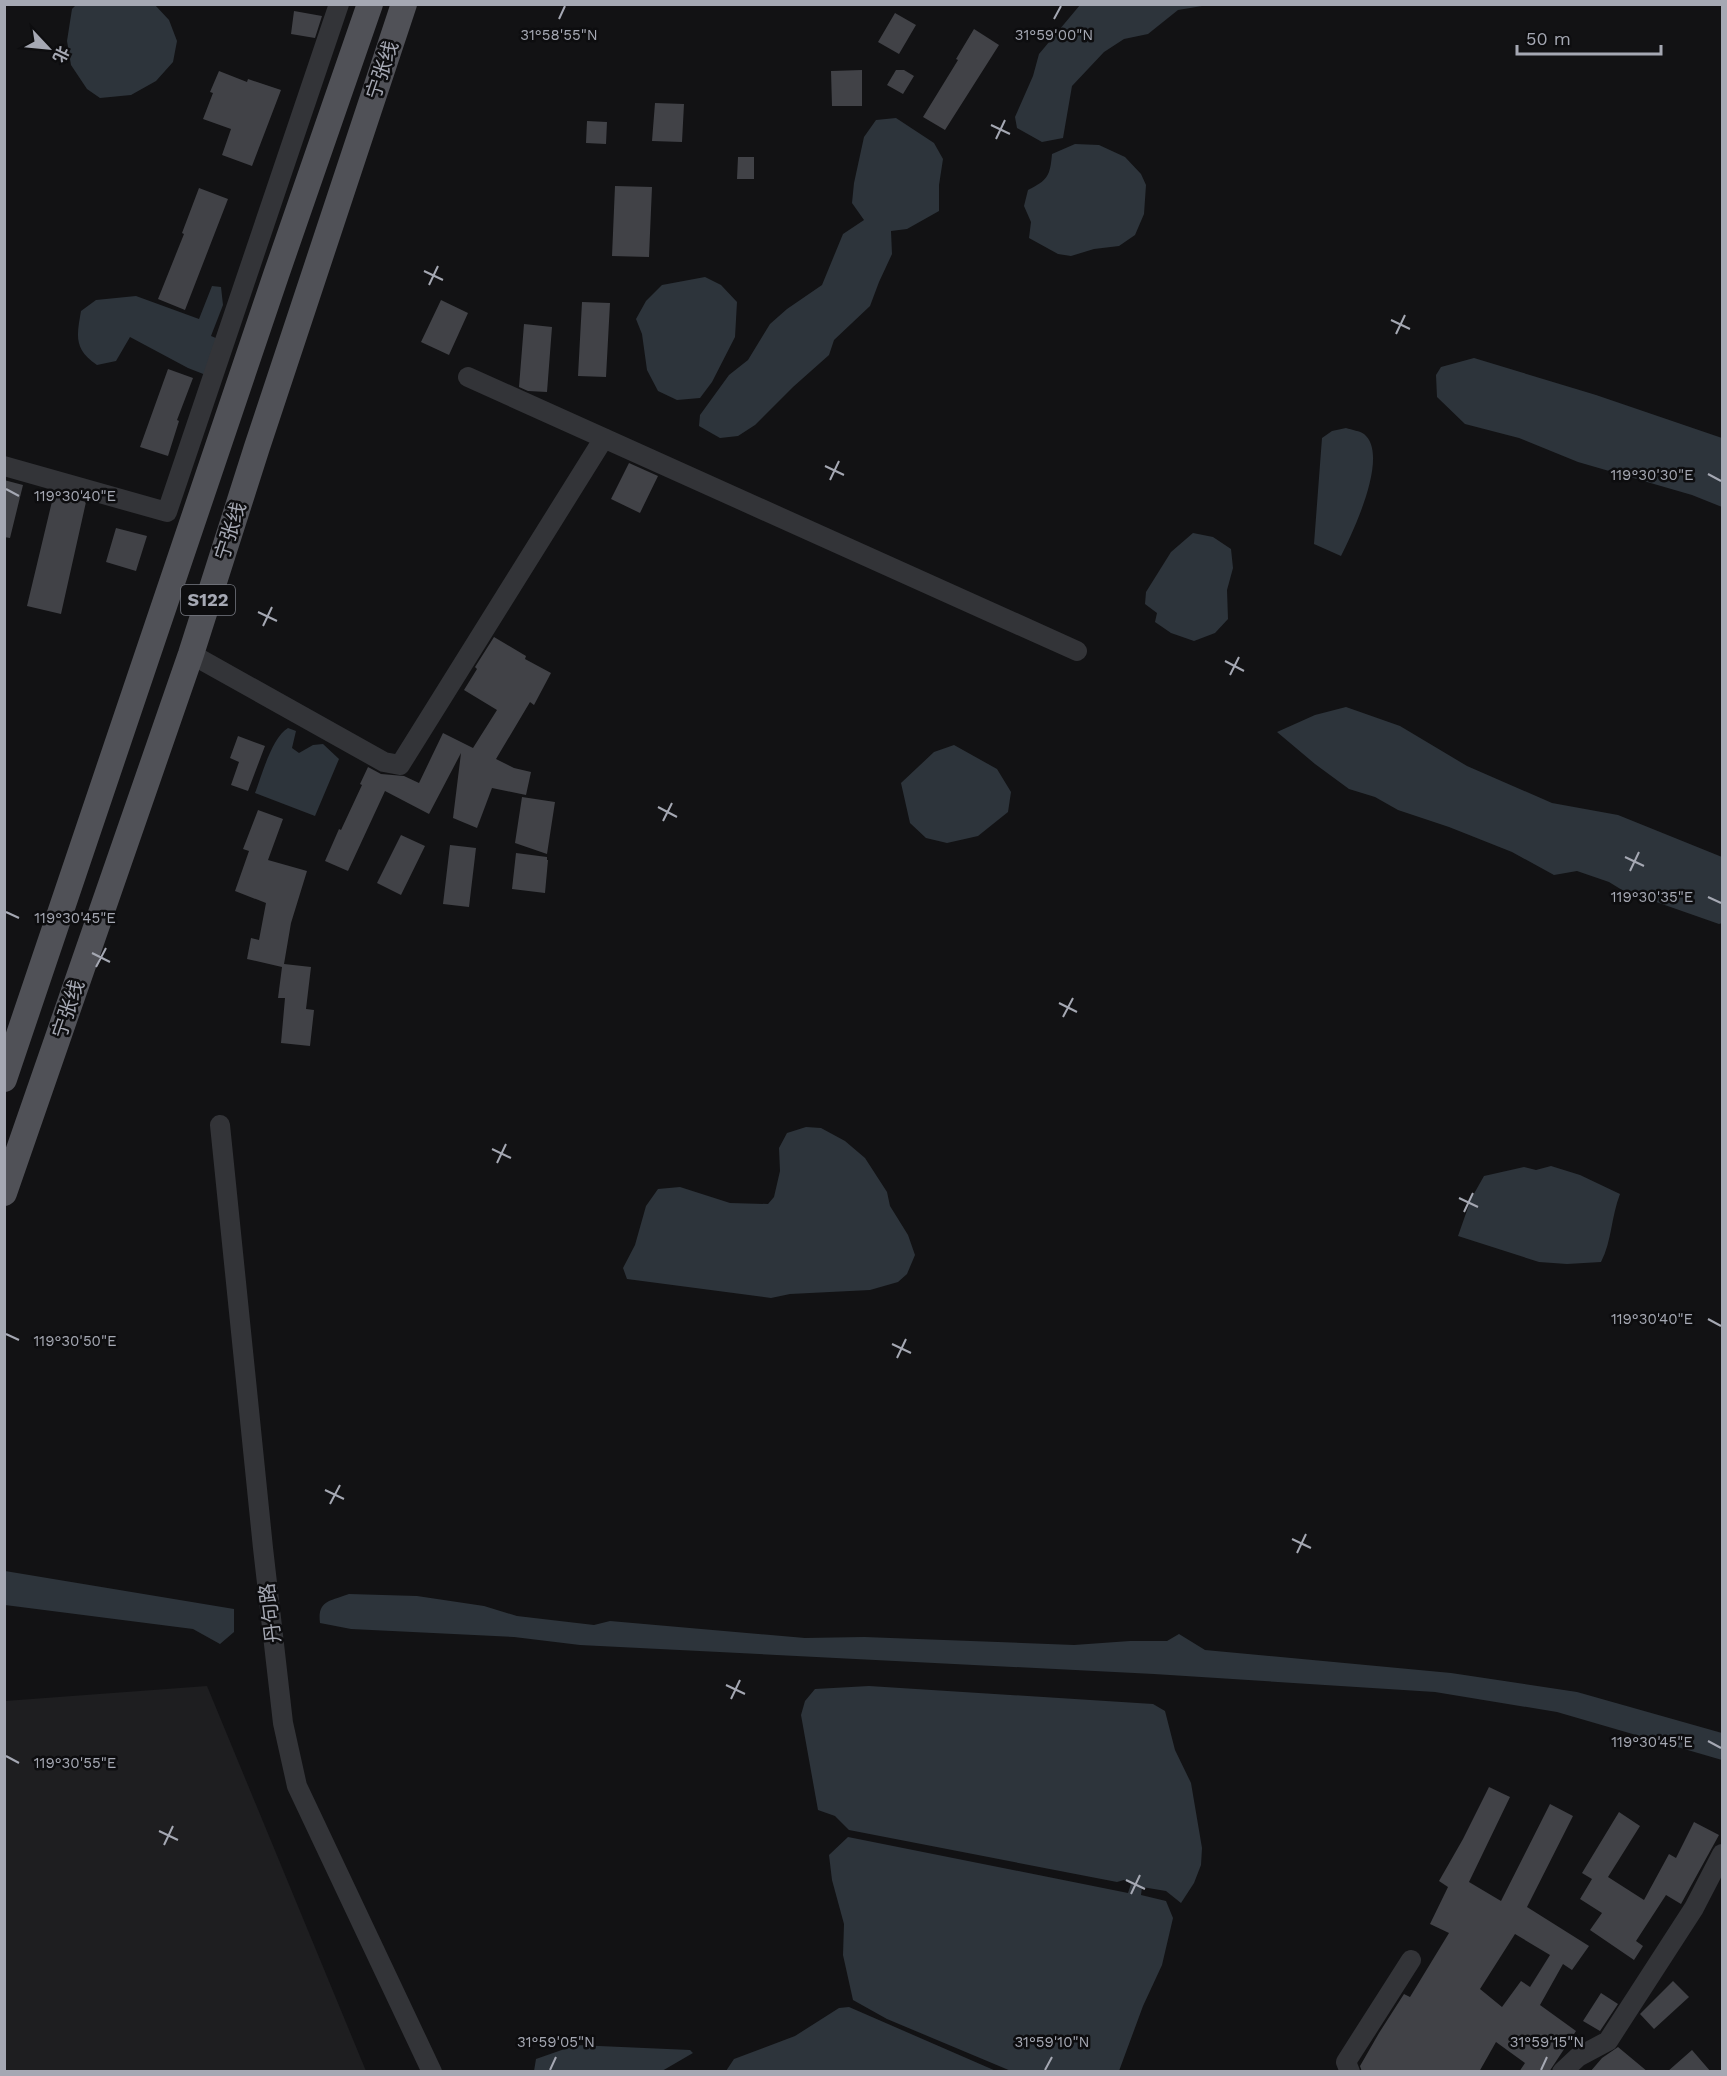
<svg xmlns="http://www.w3.org/2000/svg" width="1727" height="2076" viewBox="0 0 1727 2076" font-family="'Work Sans','Noto Sans SC',sans-serif">
  <style>
    .built { fill: #1e1e20 }
    .water { fill: #2d343b }
    .building { fill: #414247; fill-rule: evenodd }
    .lines { fill: none; stroke-linecap: round; stroke-linejoin: round }
    .minor { stroke: #333438; stroke-width: 20 }
    .major { stroke: #505157; stroke-width: 26 }
    .ticks { fill: none; stroke: #a5a8b3; stroke-width: 2 }
    .labels { text-anchor: middle; stroke-width: 5; stroke-linejoin: round; paint-order: stroke }
    .shield { fill: #0d0d0f; stroke: #777a82; stroke-width: 1.5 }
    .shield-label { font-size: 18px; font-weight: bold; fill: #a5a8b3 }
    .street-label { font-size: 20px; fill: #a5a8b3; stroke: #0d0d0f }
    .ticks-label { font-size: 15px; text-anchor: middle; fill: #a5a8b3; stroke: #0d0d0f; stroke-width: 5; stroke-linejoin: round; paint-order: stroke }
  </style>
  <rect width="100%" height="100%" fill="#121214"/>
  <path class="built" d="M207,1686L366,2071H5V1701Z"/>
  <path class="water" d="M76,5H155L169,20L177,41L173,62L156,81L131,95L100,98L87,89L71,65L67,41L72,9Z
    M1080,5H1208L1178,10L1148,34L1124,39L1104,52L1072,86L1063,138L1042,142L1017,128L1015,117L1033,76L1039,54Z
    M896,118L934,143L943,159L939,185V211L907,229L891,231L892,254L879,282L870,306L834,340L829,355L793,387L755,425L738,436L720,438L699,426L700,415L729,375L748,360L770,324L787,309L822,285L843,234L864,220L852,203L854,183L864,137L876,120Z
    M1075,144L1099,145L1125,157L1141,174L1146,185L1144,214L1135,235L1119,246L1094,249L1071,256L1058,254L1029,238L1031,222L1024,206L1028,190C1048,180 1050,176 1052,154Z
    M705,277L721,285L737,302L735,337L712,382L700,398L677,400L658,391L647,370L642,334L636,319L646,301L662,285Z
    M212,286L221,287L223,305L211,336L228,343L216,379L188,368L130,337L116,361L97,365C73,349 77,335 81,311L96,300L136,296L199,319Z
    M1474,358L1596,395L1722,438V507L1692,495L1578,462L1519,438L1465,424L1437,397L1436,375L1441,367Z
    M1346,428C1352,430 1360,431 1364,434C1390,455 1353,532 1341,556L1314,544L1322,438L1332,431Z
    M1193,533L1213,537L1231,549L1233,568L1227,590L1228,619L1215,633L1194,641L1171,633L1155,622L1157,613L1145,604L1146,592L1171,552Z
    M1346,707L1400,726L1467,766L1552,803L1618,815L1722,857V923L1719,924L1622,890L1609,882L1577,871L1554,875L1512,852L1449,827L1398,810L1375,797L1349,789L1315,764L1277,732L1315,715Z
    M288,728L296,731L292,748L299,753L313,745L323,744L339,759L315,816L255,793C262,775 272,737 288,728Z
    M954,745L997,769L1011,792L1008,812L978,836L947,843L926,838L910,823L901,783L934,752Z
    M806,1127L821,1128L845,1141L865,1158L887,1192L890,1206L908,1235L915,1255L907,1274L898,1282L870,1290L790,1294L771,1298L627,1279L623,1268L635,1245L646,1206L658,1189L680,1187L730,1203L768,1204L774,1197L780,1171L779,1148L787,1133Z
    M1551,1166L1580,1175L1620,1194C1611,1217 1612,1241 1601,1262L1567,1264L1539,1262L1458,1236L1471,1199L1484,1176L1524,1167L1536,1170Z
    M5,1571L234,1609V1632L220,1644L193,1629L5,1605Z
    M349,1594L417,1596L484,1606L517,1616L594,1625L610,1621L805,1638L864,1637L1074,1645L1130,1641H1167L1179,1634L1205,1650L1451,1673L1577,1692L1722,1733V1760L1557,1712L1435,1692L1154,1674L580,1645L514,1637L351,1629L320,1623C317,1600 331,1601 349,1594Z
    M869,1686L1153,1704L1165,1711L1175,1750L1191,1783L1202,1848L1201,1865L1194,1883L1181,1903L1166,1891L1142,1887L1141,1895L1166,1901L1173,1918L1162,1965L1143,2006L1119,2071H1011L887,2019L853,2000L843,1955L844,1924L832,1880L829,1855L848,1837L1128,1893L1131,1884L1124,1880L1117,1882L849,1830L835,1816L818,1810L801,1715L805,1701L815,1689Z
    M849,2007L996,2071H726L734,2059L795,2036L839,2008Z
    M576,2045L690,2050L693,2053L662,2071H534L536,2059Z"/>
  <path class="building" d="M294,11L322,16L315,38L291,34Z
    M895,13L916,25L899,54L878,42Z
    M974,29L999,45L945,130L923,117L958,60L956,59Z
    M862,70V106H832L831,71Z
    M896,70H904L914,76L903,94L887,85Z
    M219,71L247,82L248,79L281,90L252,166L222,155L231,129L203,119L213,93L210,92Z
    M655,103L684,104L682,142L652,141Z
    M587,121L607,122L606,144L586,143Z
    M738,157H754V179H737Z
    M615,186L652,187L649,257L612,256Z
    M199,188L228,199L185,310L158,299L184,234L182,233Z
    M441,300L468,313L449,355L421,342Z
    M582,302L610,303L606,377L578,376Z
    M524,324L552,327L547,392L528,391L519,387Z
    M168,369L193,378L177,420L179,421L168,456L140,447Z
    M629,463L658,476L640,513L611,499Z
    M4,480L23,485L10,538L4,537Z
    M54,493L86,502L61,614L27,606Z
    M116,528L147,536L136,571L106,562Z
    M494,637L526,656L525,659L551,673L534,705L530,702L496,759L514,768L531,772L526,795L492,788L477,828L453,818L461,753L429,814L385,791L348,871L325,861L339,829L341,830L362,785L360,784L368,767L381,774L404,776L419,783L443,733L473,748L497,710L464,690L477,669L475,667Z
    M238,736L265,746L248,791L231,785L239,762L230,758Z
    M522,797L555,802L547,854L515,843Z
    M258,810L283,819L268,860L307,871L291,923L284,964L311,967L306,1009L314,1010L310,1046L281,1043L285,998H278L282,967L247,959L251,938L259,940L266,903L235,891L249,851L243,849Z
    M401,835L425,846L401,895L377,883Z
    M450,845L476,848L469,907L443,904Z
    M516,853L547,857V860H548L545,893L512,889Z
    M1489,1787L1510,1797L1469,1882L1501,1901L1550,1804L1573,1816L1527,1907L1589,1946L1572,1970L1563,1964L1540,2005L1576,2031L1549,2072H1519L1525,2063L1496,2042L1479,2072H1362L1360,2066L1379,2033L1404,1994L1410,1997L1449,1933L1430,1924L1448,1887L1439,1881L1463,1839ZM1515,1934L1550,1955L1530,1987L1521,1981L1502,2007L1480,1989Z
    M1619,1812L1640,1826L1608,1877L1644,1900L1669,1854L1676,1858L1694,1822L1719,1835L1681,1904L1666,1895L1636,1941L1643,1946L1634,1960L1590,1930L1602,1913L1580,1899L1592,1879L1582,1873Z
    M1673,1981L1689,1997L1654,2029L1640,2014Z
    M1601,1993L1618,2004L1600,2031L1583,2021Z
    M1618,2047L1648,2072H1590L1602,2058Z
    M1692,2050L1711,2072H1667Z"/>
  <g class="lines">
    <path class="minor" d="M468,377L1077,651
      M4,466L167,512L339,4
      M191,654L384,762L400,765L604,438
      M220,1125L263,1548L283,1723L297,1786L432,2072
      M1350,2072L1346,2062L1411,1960
      M1562,2072L1578,2057L1608,2041L1694,1908L1722,1854"/>
    <path class="major" d="M4,1079L276,275L370,4
      M4,1193L191,654L257,447L404,4"/>
  </g>
  <path class="ticks" d="M559,19L565,6M1054,19L1061,6M991,125L1010,134M996,139L1005,120M424,271L443,280M429,285L438,266M1391,320L1410,329M1396,334L1405,315M825,466L844,475M1708,474L1721,481M830,480L839,461M6,489L19,496M258,612L277,621M263,626L272,607M1225,661L1244,671M1230,675L1239,657M658,807L677,817M663,821L672,803M1625,857L1644,866M1630,871L1639,852M1708,897L1721,903M6,912L19,918M92,953L110,962M96,967L106,948M1059,1003L1077,1012M1063,1017L1073,998M492,1149L511,1158M497,1163L506,1144M1459,1198L1478,1207M1464,1212L1473,1193M1708,1319L1721,1326M6,1334L19,1340M892,1344L911,1353M897,1358L906,1339M325,1490L344,1499M330,1504L340,1485M1292,1539L1311,1548M1297,1553L1306,1534M726,1685L745,1694M731,1699L740,1680M1708,1741L1721,1748M6,1756L19,1763M159,1831L178,1840M164,1845L173,1826M1126,1880L1145,1889M1131,1894L1140,1875M550,2070L556,2057M1045,2070L1052,2057M1541,2070L1547,2057"/>
  <g class="labels">
    <rect class="shield" x="181" y="585" width="54" height="30" rx="4.5"/>
    <g class="shield-label">
      <text x="208" y="606">S122</text>
    </g>
    <g class="street-label">
      <text transform="translate(382 70) rotate(-71)" y="7">宁张线</text>
      <text transform="translate(230 531) rotate(-72)" y="7">宁张线</text>
      <text transform="translate(68 1009) rotate(-71)" y="7">宁张线</text>
      <text transform="translate(270 1613) rotate(-97)" y="7">丹句路</text>
    </g>
  </g>
  <g class="ticks-label">
    <text x="559" y="40">31°58'55"N</text>
    <text x="1054" y="40">31°59'00"N</text>
    <text x="1652" y="480">119°30'30"E</text>
    <text x="75" y="501">119°30'40"E</text>
    <text x="1652" y="902">119°30'35"E</text>
    <text x="75" y="923">119°30'45"E</text>
    <text x="1652" y="1324">119°30'40"E</text>
    <text x="75" y="1346">119°30'50"E</text>
    <text x="1652" y="1747">119°30'45"E</text>
    <text x="75" y="1768">119°30'55"E</text>
    <text x="556" y="2047">31°59'05"N</text>
    <text x="1052" y="2047">31°59'10"N</text>
    <text x="1547" y="2047">31°59'15"N</text>
  </g>
  <rect width="1727" height="2076" fill="none" stroke="#a5a8b3" stroke-width="12"/>
  <g transform="translate(48 48) rotate(116)" stroke="#0d0d0f" stroke-width="4.5" paint-order="stroke">
  <path d="M0-4.5L10 22L0 15L-10 22Z" fill="#a5a8b3"/>
  <text y="-9" font-size="16" font-weight="bold" text-anchor="middle" fill="#a5a8b3">北</text>
  </g>
  <path d="M1517 45v9h144v-9" fill="none" stroke="#a5a8b3" stroke-width="3"/>
  <text x="1526" y="45" font-size="18" fill="#a5a8b3" stroke="#0d0d0f" stroke-width="4.5" paint-order="stroke">50 m</text>
</svg>
